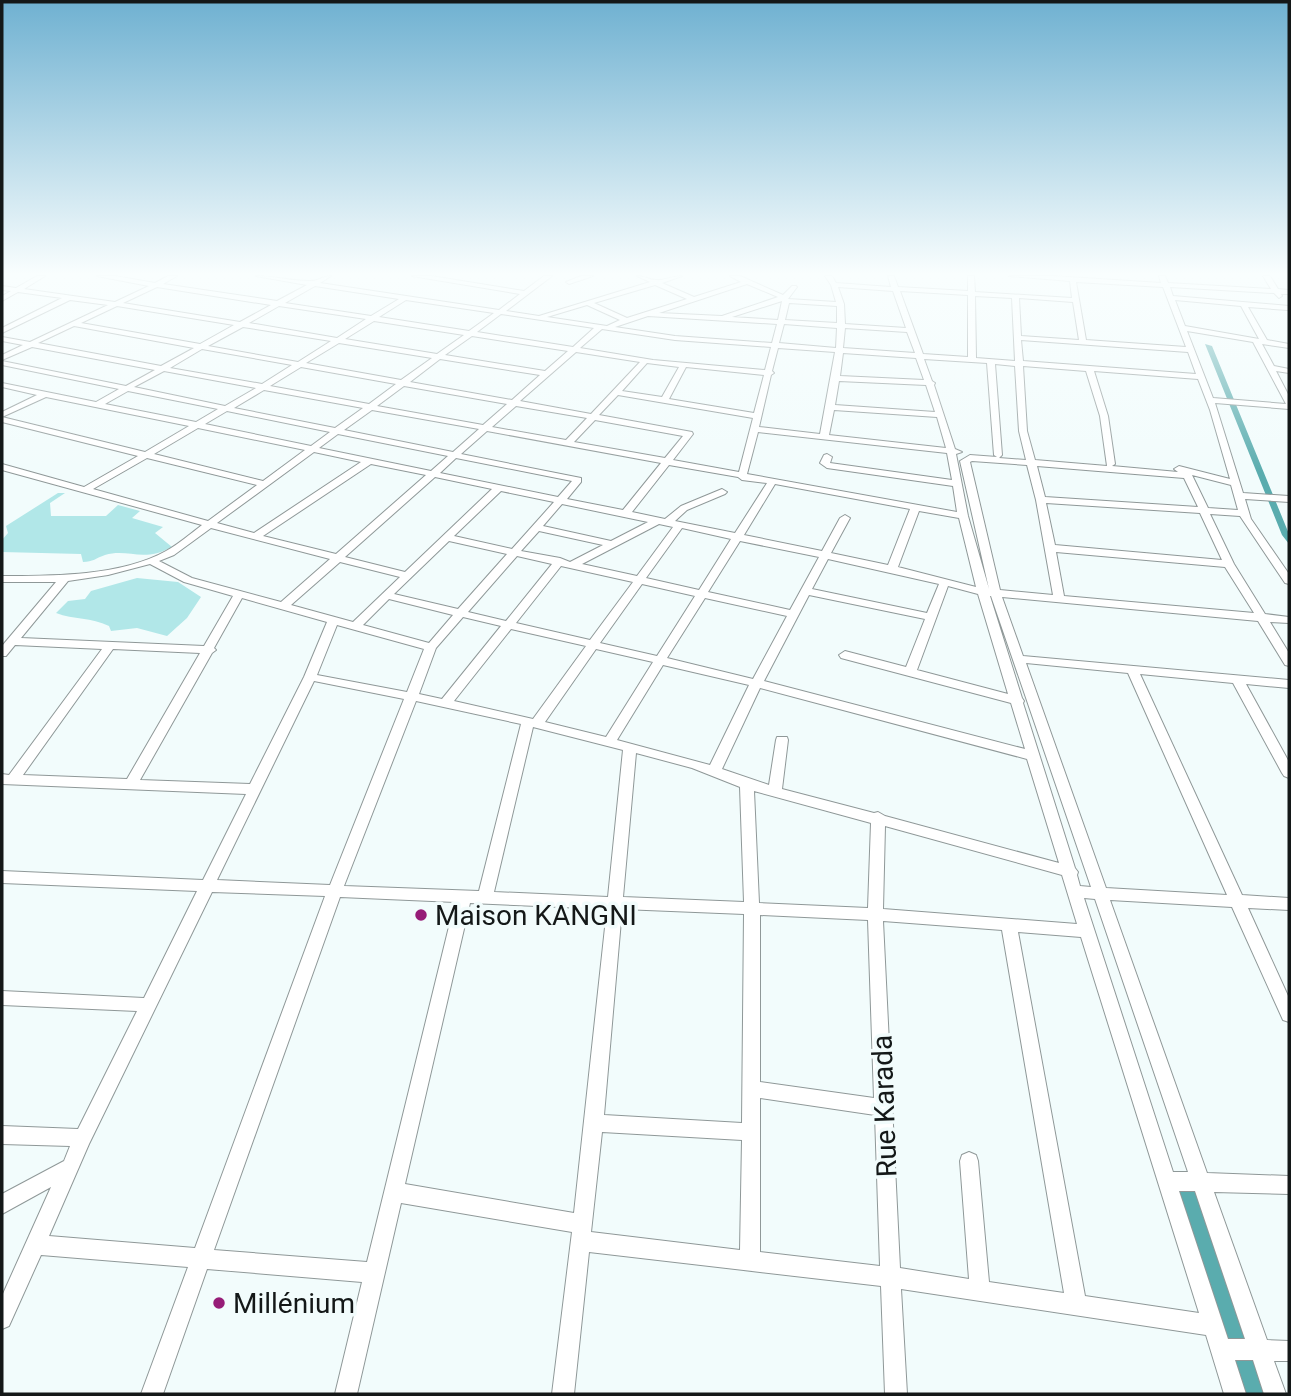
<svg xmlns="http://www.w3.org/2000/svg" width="1291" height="1396" viewBox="0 0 1291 1396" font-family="Roboto,sans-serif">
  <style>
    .green { fill: #b1e7e8 }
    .water { fill: #5aacae }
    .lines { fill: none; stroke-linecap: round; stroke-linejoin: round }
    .minor-casing { stroke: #8f9898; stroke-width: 2 }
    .minor { fill: #fff; fill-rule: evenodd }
    .poi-dot { fill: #961c77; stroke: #f2fcfc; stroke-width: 2.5 }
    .labels { text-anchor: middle; stroke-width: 7; stroke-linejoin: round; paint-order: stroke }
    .near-poi-label { font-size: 28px; fill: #141818; stroke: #f2fcfc; text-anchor: start }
    .near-street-label { font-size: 28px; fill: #141818; stroke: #f2fcfc }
  </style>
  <rect width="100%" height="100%" fill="#f2fcfc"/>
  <path class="green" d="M58,493H65L50,503L51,516H106L118,505L140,511L132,518L163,527L155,533L172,547C143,563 128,548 105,555C96,558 93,562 83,562L81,554L2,552V540L8,533L6,526Z
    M137,578L178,582L201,597L187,618L167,636L137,628L111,631L109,626C91,617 74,620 56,613L68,601L85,599L91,591Z"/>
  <path class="water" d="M1205,344L1212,346L1289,534V544L1282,535Z
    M1185,1184L1198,1191L1265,1394H1243L1179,1191Z"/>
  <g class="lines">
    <defs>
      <path id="minor" d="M37,276H45L24,289L115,302L149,286L97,276H115L155,283L168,276H177L163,284L277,301L307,285L256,276C274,276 291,281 309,281C317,282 323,276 331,276L320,283L499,310L520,294L412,276H431L524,291L544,276H552L506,311L539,316L650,282L637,276C644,276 649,280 656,280C662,281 674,276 682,276L662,283L694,297L741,282L730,276H740L783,295L792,286H796L797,287L788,299L836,302L831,285L825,276H832L836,283L891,287L888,276H894L898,287L968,291V276H974L975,292L1072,298L1070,281L1009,276H1053L1161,283L1159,276H1165L1168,283L1271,289L1263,276H1270L1278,289L1289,290V294H1281L1282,296L1279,298L1274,293L1170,287L1173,296L1289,306V310H1287L1248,307L1267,340L1289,344V348L1262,344L1274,366L1289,369V373L1276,371L1289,396V409L1215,403L1243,493L1289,496V502L1245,499L1251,519L1289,574V584L1285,583L1240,516L1210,514L1234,564L1265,614L1289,617V623L1270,622L1289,653V666L1285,665L1258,621L1002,597L1023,656L1289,680V688L1246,684L1289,762V778L1284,776L1282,773L1233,683L1140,674L1242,895L1289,898V910L1248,908L1289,998V1022L1283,1020L1232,907L1110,900L1207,1173L1289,1176V1194L1214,1192L1267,1340L1289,1341V1361H1274L1286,1394H1264L1253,1360H1235L1246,1394H1224L1206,1335L901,1289L907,1394H885L881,1286L589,1252L574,1394H552L572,1232L401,1203L357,1394H335L362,1282L207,1269L163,1394H141L188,1267L41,1255L9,1326L2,1329V1296L51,1187L2,1214V1194L64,1161L70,1146L2,1144V1126L78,1129L137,1011L2,1005V991L144,998L197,891L2,883V871L203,880L246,794L2,784V774L9,775L102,649L15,645L6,656H2V646L56,582H2V576C53,576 121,576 166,551C179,544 190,534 202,525L2,470V464L84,487L138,456L2,422V412L37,395L2,387V383L96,402L119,389L2,365V361L126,386L155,370L32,347L2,360V355L23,345L2,341V337L30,342L108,305L70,300L2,333V328L62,298L18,292L2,301V296L11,291L2,290V286L16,288ZM1076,282L1163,287L1186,347L1086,340ZM747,284L778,297L722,316L659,313ZM655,285L687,299L627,318L594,303ZM315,286L399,299L371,316L285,303ZM157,287L271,305L240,322L123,303ZM838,287L893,291L906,328L845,324L844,304ZM900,291L968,295V357L923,354ZM975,296L1012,298L1015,361L976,358ZM1019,298L1073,302L1079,340L1021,336ZM406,300L494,313L469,331L379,317ZM1175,300L1241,306L1259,339L1185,326ZM782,301L778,320L732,317ZM789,303L837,306V323L785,320ZM587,305L620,320L607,326L547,317ZM117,306L234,325L200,344L81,323ZM279,306L366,319L337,338L249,323ZM501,314L594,328L573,347L477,332ZM648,316L777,324L772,343L675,336L615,327ZM374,321L464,335L437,354L345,339ZM784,324L837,328L836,348L779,343ZM74,326L194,348L161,366L38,343ZM243,327L331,341L298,362L208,346ZM845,328L907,332L915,353L843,348ZM602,329L675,340L771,347L765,370L653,360L580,348ZM1187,331L1253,342L1286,404L1213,398ZM472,336L568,351L545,371L445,355ZM1021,340L1188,352L1196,374L1023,361ZM339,343L432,358L401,380L306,363ZM778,348L835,352L820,434L759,427L771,375L774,373L772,371ZM202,349L292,365L262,384L170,368ZM576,352L640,362L591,414L520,401ZM843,353L916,358L924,380L840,376ZM440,359L540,375L512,400L410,382ZM924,359L987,363L994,455L997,457L970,455L960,461L989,589L968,516L956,454L962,452L955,449L934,385L935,383L932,381ZM647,363L679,367L662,397L622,391ZM995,364L1015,366L1019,431L1026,460L999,458L1002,455ZM1023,366L1086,371L1100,416L1107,466L1035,460L1027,431ZM301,367L396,384L369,404L270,386ZM686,367L764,375L754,413L669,399ZM164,371L256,388L225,406L134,387ZM1094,371L1198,379L1210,410L1230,479L1179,466L1174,469L1178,472L1112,466L1115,464L1108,416ZM839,381L926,385L935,412L835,405ZM404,386L507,404L483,425L377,406ZM264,390L363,408L335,428L234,408ZM128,391L218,409L196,422L105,404ZM618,395L753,418L739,472L673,460L693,434L692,432L599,415ZM46,397L189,426L145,452L2,417ZM516,406L587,418L566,440L492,427ZM372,410L479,429L453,452L344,430ZM834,410L937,417L946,448L829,435ZM227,411L330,432L311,446L205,424ZM595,420L683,436L665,458L574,442ZM198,428L305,450L263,481L154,454ZM487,431L661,463L623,510L567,499L581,482V478L461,454ZM758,432L947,453L952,480L830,463L832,457L827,454L824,455L820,463L827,468L953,486L957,512L747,474ZM338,434L448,456L431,471L319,448ZM314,452L361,462L254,533L217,523ZM147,458L257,485L208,521L93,489ZM456,458L572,481L558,497L440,473ZM972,461L1027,465L1036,500L1053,595L1000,590L970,462ZM371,464L426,475L336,554L263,536ZM669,465L738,477L742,480L767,483L735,533L675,521L687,510L725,494L727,492L722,489L681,506L665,519L632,512ZM1037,466L1184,478L1198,507L1045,497ZM1192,475L1231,485L1238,510L1208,508ZM435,477L492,489L405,572L345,557ZM775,484L910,509L888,565L831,553L850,518L845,515L840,518L822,551L744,535ZM501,491L554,502L512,549L454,536ZM1046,503L1200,513L1222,560L1055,545ZM562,504L648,522L611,541L543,526ZM919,511L959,518L976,587L898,567ZM659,524L673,527L637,576L582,564ZM211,528L330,559L281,602L192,578L159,561L174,555ZM682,528L731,539L699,590L646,578ZM539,531L603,545L570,562L560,558L521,551ZM449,541L507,554L458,609L394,594ZM740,541L819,557L790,610L708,592ZM1056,552L1225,567L1254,613L1064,596ZM517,556L552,564L506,621L468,612ZM828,559L939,584L927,613L812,589ZM340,562L400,577L353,622L291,605ZM150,564L184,582L233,596L204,646L21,638L68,581L108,575ZM561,566L633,582L590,640L516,623ZM642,584L695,596L657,656L600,643ZM948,586L978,594L1008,694L917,670ZM809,595L925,619L906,667L845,651L839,655L841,658L1011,703L1025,749L764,681ZM990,596H991L1091,887L1080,886L1077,875L1078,872L1075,868L1023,703L1024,701L1022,698ZM242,598L327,622L304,677L250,784L140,780L212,653L216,650L214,648ZM705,598L787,616L753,679L667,658ZM389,599L453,615L429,643L363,625ZM463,617L501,626L442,699L419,694L436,648ZM337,625L424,649L407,692L317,675ZM511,629L586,646L533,719L454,701ZM113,649L200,653L127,779L23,775ZM596,649L653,662L606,737L545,722ZM1026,663L1128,673L1227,895L1106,888ZM663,665L749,685L710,765L617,740ZM314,681L404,699L330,885L217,880ZM760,688L1027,759L1059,863L885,816L878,812L874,813L782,789L788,740L787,737H777L776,740L769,785L722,769ZM416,701L521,724L479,891L344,886ZM533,727L623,750L608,897L494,892ZM636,753L692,768L740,787L744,902L623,897ZM754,791L871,823L868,908L759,903ZM885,826L1062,875L1077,924L883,909ZM212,892L325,896L195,1248L49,1236L89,1144ZM340,897L455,902L367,1262L214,1250ZM1084,898L1095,899L1188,1172H1173ZM470,903L607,909L574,1213L405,1184ZM622,909L744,914L742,1123L604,1115ZM760,915L868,920L874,1098L760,1082ZM883,921L1002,930L1064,1293L989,1282L978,1161L976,1155L969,1152L962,1155L960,1161L969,1279L900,1268ZM1018,932L1081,937L1199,1313L1085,1296ZM760,1098L875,1115L880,1266L760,1252ZM602,1132L742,1140L740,1250L591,1232ZM1179,1191H1195L1245,1339H1228Z
        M581,276H593L569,284L566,282Z"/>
    </defs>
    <use href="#minor" class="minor-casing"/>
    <use href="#minor" class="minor"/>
  </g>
  <linearGradient id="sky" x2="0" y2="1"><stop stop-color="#6fb1d1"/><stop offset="0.58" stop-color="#f9fefe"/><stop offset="1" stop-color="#f9fefe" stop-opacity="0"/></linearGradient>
  <rect width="1291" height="472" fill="url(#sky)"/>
  <g class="poi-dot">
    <circle cx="421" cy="915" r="7"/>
    <circle cx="219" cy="1303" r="7"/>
  </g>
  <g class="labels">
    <g class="near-poi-label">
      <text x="435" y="925">Maison KANGNI</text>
      <text x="233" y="1313">Millénium</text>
    </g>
    <g class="near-street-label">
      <text transform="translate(884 1106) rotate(-92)" y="10">Rue Karada</text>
    </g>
  </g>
  <rect width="1291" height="1396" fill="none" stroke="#141818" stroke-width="7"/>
</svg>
